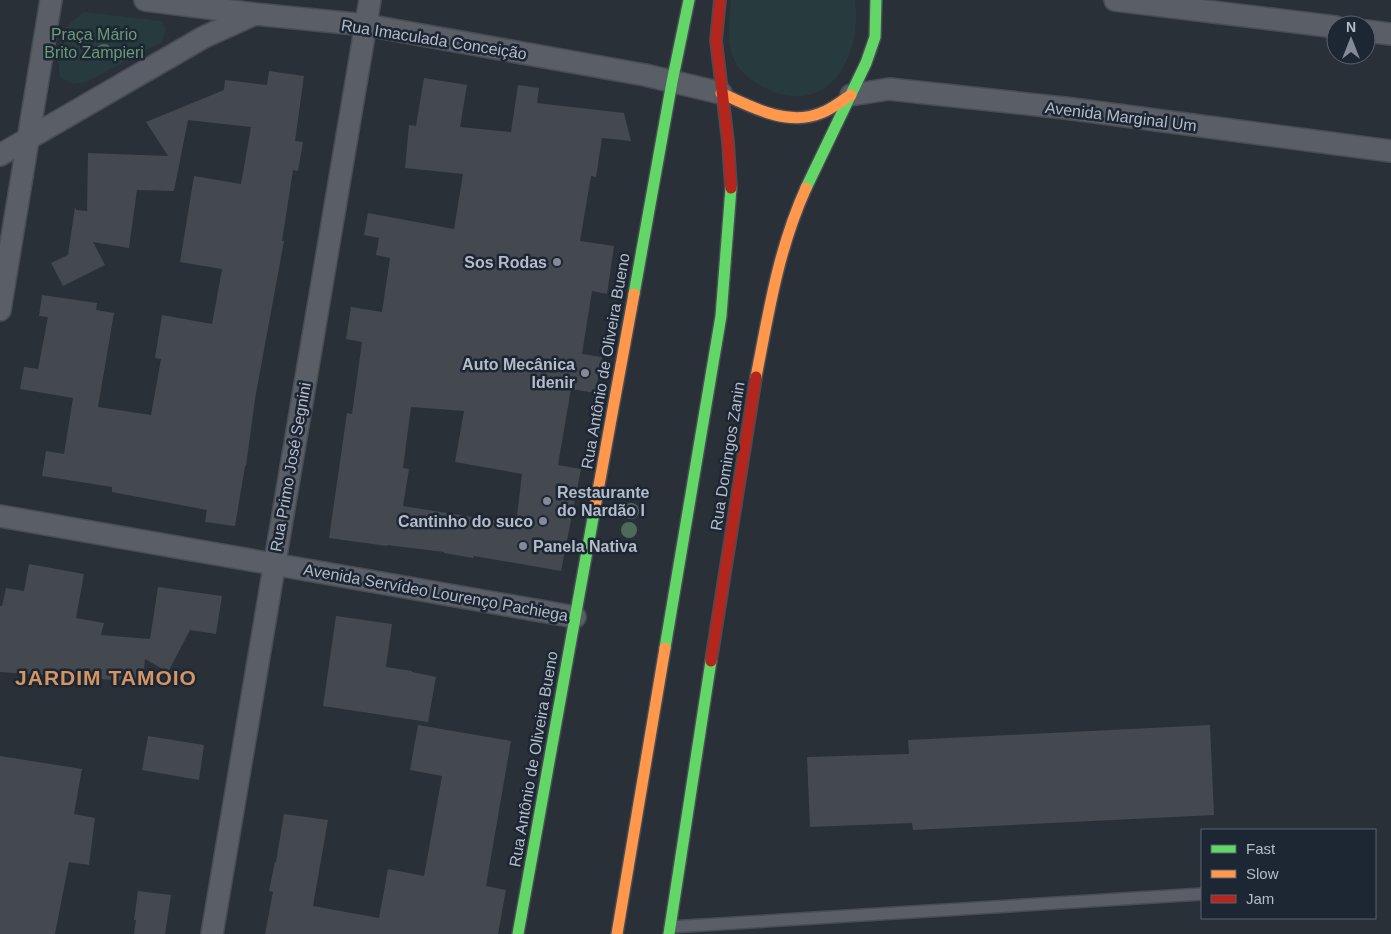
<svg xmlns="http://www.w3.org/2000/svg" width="1391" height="934" viewBox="0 0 1391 934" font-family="Arial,sans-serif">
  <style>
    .green { fill: #273a3e }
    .building { fill: #444950; fill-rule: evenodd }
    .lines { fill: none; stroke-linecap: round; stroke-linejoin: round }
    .lane-casing { stroke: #484c53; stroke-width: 14 }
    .street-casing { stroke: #484c53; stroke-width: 24 }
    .fast-casing { stroke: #484c53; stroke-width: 14 }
    .slow-casing { stroke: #484c53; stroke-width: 14 }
    .jam-casing { stroke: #484c53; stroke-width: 14 }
    .lane { stroke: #5a5e66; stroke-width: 11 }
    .street { stroke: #5a5e66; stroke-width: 21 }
    .fast { stroke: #63d668; stroke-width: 11 }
    .slow { stroke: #ff974d; stroke-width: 11 }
    .jam { stroke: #b3261e; stroke-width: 11 }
    .tree { fill: #4e6a5a }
    .poi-dot { fill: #848b96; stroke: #1d2633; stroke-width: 2 }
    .labels { text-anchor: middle; stroke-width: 5; stroke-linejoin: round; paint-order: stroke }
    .park-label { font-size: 16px; fill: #6b9a76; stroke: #1d2633 }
    .street-label { font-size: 16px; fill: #b4bcc9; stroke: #1d2633 }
    .poi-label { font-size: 16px; font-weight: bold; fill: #b4bcc9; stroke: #1d2633; text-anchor: end }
    .district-label { font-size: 21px; font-weight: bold; letter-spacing: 1px; fill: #d59563; stroke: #1d2633 }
  </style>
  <rect width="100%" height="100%" fill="#2a3038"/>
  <path class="green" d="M731,0H855C863,55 828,120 765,88C752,82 738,71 733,57C726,39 730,18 731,0Z
    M84,12L162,21L166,29L162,42L86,82L73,84L60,77C56,48 58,29 84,12Z"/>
  <path class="building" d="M269,71L304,76L295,141L303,142L298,171L293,170L282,241H284L255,399L246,466H245L235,526L205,522L207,510L112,492V487L42,476L46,451L64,454L73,398L20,389L24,367L38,369L48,317L39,316L42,295L97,303L96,310L114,313L98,407L151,415L161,359L155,358L162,315L212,324L222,269L180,262L194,176L241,184L251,127L188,120L174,191L137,190L129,248L93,242L105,265L63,286L51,263L68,255L75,207L76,210L87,211L88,153L168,156L146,122L224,90L225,80L267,85Z
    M424,78L467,85L460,127L511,132L518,85L539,88L537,103L624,113L631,141L602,138L596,177L591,176L580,241L614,246L607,294L592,291L582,354L602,357L595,393L571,389L558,465L581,469L561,571L474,556L473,558L444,553V552L387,545V546L329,538L347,413L352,414L362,342L346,339L351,307L382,312L390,258L376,255L379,238L364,235L368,213L454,229L463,174L405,168L409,125L416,126ZM411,407L464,411L455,462L522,474L516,524L403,506L409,469L403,468Z
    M29,564L84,574L76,618L104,623L101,635L150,639L158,587L222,596L216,634L190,630L168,672L145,659L143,682L0,672V606H2L6,588L24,591Z
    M336,616L392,624L386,667L412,671V672L436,677L428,722L323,706Z
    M418,725L511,741L486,886L506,890L498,934H265L273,892L269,891L275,862H276L284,814L328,820L313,906L379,918L388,869L424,876L442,776L410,770Z
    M1210,725L1214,815L913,830L912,823L810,827L807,757L909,754L908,740Z
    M148,736L204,745L199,780L142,770Z
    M0,756L82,769L74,814L95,818L89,865L69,862L55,934H0Z
    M138,891L171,895L165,934H134L136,920H134Z"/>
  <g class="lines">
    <defs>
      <path id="lane" d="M670,927L1202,894"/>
      <path id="street" d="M145,0L255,14L366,25L645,75L721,93
        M1115,0L1336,27
        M1366,31L1391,34
        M851,95L889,89L1065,108L1391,151
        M0,155L204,37L255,14
        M0,310L51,0
        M0,516L575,617
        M212,934L370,0"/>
      <path id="fast" d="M806,188L866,63L875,37L876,0
        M634,294L672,82L689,0
        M665,648L721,316L731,188
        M518,934L595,507
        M669,934L711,661"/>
      <path id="slow" d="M721,93C751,107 788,127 821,113C832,109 841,101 851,95
        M756,377C769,311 778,250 806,188
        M595,507L634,294
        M617,934L665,648"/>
      <path id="jam" d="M720,0L716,40L728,142L731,188
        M711,661L756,377"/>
    </defs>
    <use href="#lane" class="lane-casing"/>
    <use href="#street" class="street-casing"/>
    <use href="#fast" class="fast-casing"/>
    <use href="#slow" class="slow-casing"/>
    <use href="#jam" class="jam-casing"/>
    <use href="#lane" class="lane"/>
    <use href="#street" class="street"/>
    <use href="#fast" class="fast"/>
    <use href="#slow" class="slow"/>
    <use href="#jam" class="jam"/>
  </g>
  <g class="tree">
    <circle cx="104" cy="52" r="8"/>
    <circle cx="631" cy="511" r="8"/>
    <circle cx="629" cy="530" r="8"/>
  </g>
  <g class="poi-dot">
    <circle cx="557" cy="262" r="5"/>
    <circle cx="585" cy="373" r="5"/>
    <circle cx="547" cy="501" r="5"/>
    <circle cx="543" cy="521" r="5"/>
    <circle cx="523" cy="546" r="5"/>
  </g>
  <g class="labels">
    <g class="park-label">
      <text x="94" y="40">Praça Mário<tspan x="94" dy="18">Brito Zampieri</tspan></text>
    </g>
    <g class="street-label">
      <text transform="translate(434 39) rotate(9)" y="6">Rua Imaculada Conceição</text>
      <text transform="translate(1121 116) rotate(7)" y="6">Avenida Marginal Um</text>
      <text transform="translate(605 361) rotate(-80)" y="6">Rua Antônio de Oliveira Bueno</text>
      <text transform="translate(727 456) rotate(-81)" y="6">Rua Domingos Zanin</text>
      <text transform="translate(290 467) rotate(-80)" y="6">Rua Primo José Segnini</text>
      <text transform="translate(436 592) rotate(10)" y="6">Avenida Servídeo Lourenço Pachiega</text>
      <text transform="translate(533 759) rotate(-80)" y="6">Rua Antônio de Oliveira Bueno</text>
    </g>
    <g class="poi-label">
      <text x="547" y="268">Sos Rodas</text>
      <text x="575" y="370">Auto Mecânica<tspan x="575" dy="18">Idenir</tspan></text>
      <text x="557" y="498" text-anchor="start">Restaurante<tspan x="557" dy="18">do Nardão I</tspan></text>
      <text x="533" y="527">Cantinho do suco</text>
      <text x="533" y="552" text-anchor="start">Panela Nativa</text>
    </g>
    <g class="district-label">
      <text x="106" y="685">JARDIM TAMOIO</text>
    </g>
  </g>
  <rect x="1201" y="829" width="175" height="90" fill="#1d2633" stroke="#59626f"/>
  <rect x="1211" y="845" width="25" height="8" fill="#63d668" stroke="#59626f"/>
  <text x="1246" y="854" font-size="15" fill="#b4bcc9">Fast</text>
  <rect x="1211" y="870" width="25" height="8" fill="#ff974d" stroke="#59626f"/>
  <text x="1246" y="879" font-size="15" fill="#b4bcc9">Slow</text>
  <rect x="1211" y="895" width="25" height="8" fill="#b3261e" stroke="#59626f"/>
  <text x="1246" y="904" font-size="15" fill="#b4bcc9">Jam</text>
  <g transform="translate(1351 40)"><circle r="24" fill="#1d2633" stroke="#59626f"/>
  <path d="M0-4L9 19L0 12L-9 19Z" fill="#848b96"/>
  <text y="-8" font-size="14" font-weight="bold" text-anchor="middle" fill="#b4bcc9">N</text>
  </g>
</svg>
